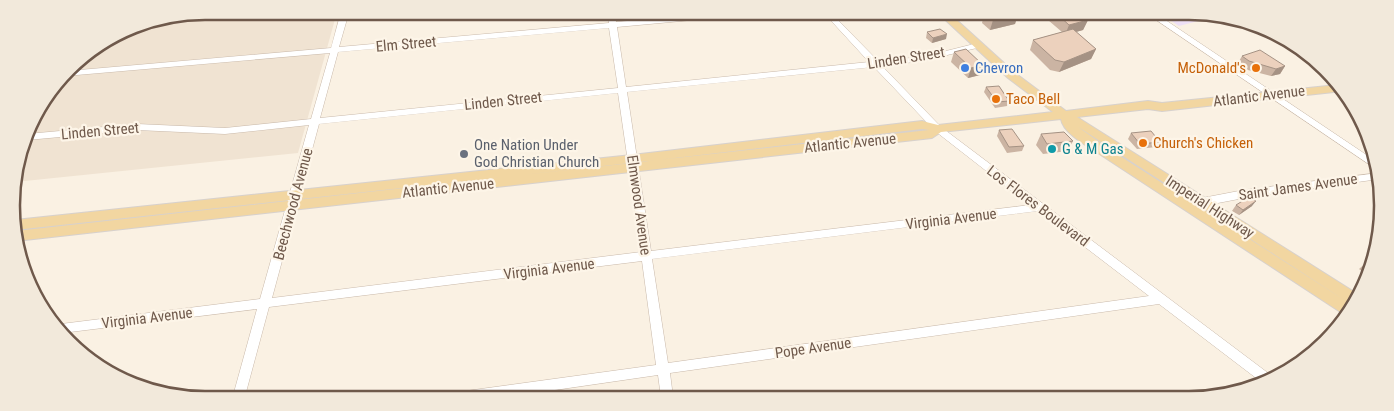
<svg xmlns="http://www.w3.org/2000/svg" width="1394" height="411" viewBox="0 0 1394 411" font-family="'Roboto Condensed',sans-serif">
  <style>
    .residential { fill: #f0e3d2 }
    .education { fill: #eee0f6 }
    .lines { fill: none; stroke-linecap: round; stroke-linejoin: round }
    .minor-casing { stroke: #c9b9aa; stroke-width: 1 }
    .major-casing { stroke: #d7d1cd; stroke-width: 2 }
    .minor { fill: #fff; fill-rule: evenodd }
    .major { fill: #f2d6a1; fill-rule: evenodd }
    .wall { fill: #cbb4a3 }
    .shaded-wall { fill: #a59284 }
    .building { fill: #ecd1bd; stroke: #a59284 }
    .shop-dot { fill: #3f7fe0; stroke: #fdf5e8; stroke-width: 2 }
    .food-dot { fill: #e8710a; stroke: #fdf5e8; stroke-width: 2 }
    .culture-dot { fill: #0f9aa8; stroke: #fdf5e8; stroke-width: 2 }
    .worship-dot { fill: #6b7280; stroke: #fdf5e8; stroke-width: 2 }
    .labels { text-anchor: middle; stroke-width: 4.5; stroke-linejoin: round; paint-order: stroke }
    .street-label { font-size: 15px; fill: #6f594b; stroke: #fdf5e8 }
    .shop-label { font-size: 15px; fill: #366cbe; stroke: #fdf5e8; text-anchor: start }
    .food-label { font-size: 15px; fill: #c56008; stroke: #fdf5e8; text-anchor: start }
    .worship-label { font-size: 15px; fill: #5b616d; stroke: #fdf5e8; text-anchor: start }
    .culture-label { font-size: 15px; fill: #0d838f; stroke: #fdf5e8; text-anchor: start }
    .rim { fill: none; stroke: #6f594b; stroke-width: 2.5 }
  </style>
  <rect width="100%" height="100%" fill="#faf1e3"/>
  <path class="residential" d="M206,11L337,12L298,153L15,182L31,119L77,60L131,26Z"/>
  <path class="education" d="M1162,15H1221L1179,26Z"/>
  <g class="lines">
    <defs>
      <path id="minor" d="M341,12H349L339,47L609,23L607,13H615L616,22L719,13H750L746,15L617,27L626,87L869,62L824,13L832,14L878,61L922,57L978,43H981V47L922,61L882,66L941,127L1268,373L1287,365L1292,367L1263,385L1231,393L1233,388L1256,378L1159,304L670,373L673,397H661L658,375L507,397H460L462,393L466,391L656,365L642,261L269,307L245,396H233L257,309L62,333L53,325L260,299L309,125L225,134L137,130L27,140V134L137,124L225,128L311,119L330,53L65,76L68,71L331,48ZM609,28L618,88L320,118L338,52ZM874,67L935,131L1030,205L651,251L627,92ZM618,93L641,252L272,298L319,124ZM1038,211L1149,296L668,363L652,259Z
        M1149,15H1158L1377,162L1379,171Z
        M1379,173V179L1244,198L1197,207L1192,203L1197,199L1244,190Z"/>
      <path id="major" d="M939,14H950L1015,73L1066,111L1148,101L1162,103L1337,85L1343,91L1162,111L1148,109L1077,117L1359,295L1357,302L1352,305L1354,306L1345,315L1104,157C1091,148 1063,134 1061,119L941,132L932,138L16,241V231L929,130L922,129L632,163L15,230V220L632,155L922,121L938,125L1053,112L1008,78ZM1078,127L1083,130L1349,303L1112,151Z"/>
    </defs>
    <use href="#minor" class="minor-casing"/>
    <use href="#major" class="major-casing"/>
    <use href="#minor" class="minor"/>
    <use href="#major" class="major"/>
  </g>
  <path class="wall" d="M984,14H1018L1015,24L990,30L982,23Z
    M1041,14H1080L1088,20L1083,30L1076,32L1096,49L1091,59L1059,72L1050,70L1030,50L1033,40L1062,32Z
    M927,32L946,39L932,43L926,38Z
    M954,52L980,75L968,78L951,62Z
    M1242,56L1285,66L1280,74L1271,76L1244,69L1238,63Z
    M986,87L1009,101L1007,106L995,108L984,92Z
    M999,130L1024,146L1022,151L1007,153L997,136Z
    M1131,133L1160,142L1157,147L1137,149L1128,139Z
    M1041,134L1073,141L1068,151L1043,154L1036,145Z
    M1236,205L1252,206L1239,215L1232,211Z
    M1374,256L1367,275L1359,269L1367,262Z"/>
  <path class="shaded-wall" d="M1018,14L1015,24L990,30L993,20Z
    M1088,20L1083,30L1065,35L1069,25Z
    M947,34L946,39L932,43L933,38Z
    M1096,49L1091,59L1059,72L1064,62Z
    M983,65L980,75L968,78L971,68Z
    M1285,66L1280,74L1271,76L1276,69Z
    M1256,201L1252,206L1239,215L1243,210Z"/>
  <path class="building" d="M986,14H1017L993,20Z
    M1057,14H1080L1088,20L1069,25Z
    M940,29L947,34L933,38L927,32Z
    M1073,29L1096,49L1064,62L1055,60L1033,40Z
    M966,49L983,65L971,68L954,52Z
    M1260,50L1285,66L1276,69L1249,61L1242,56Z
    M999,86L1009,101L997,102L986,87Z
    M1012,129L1024,146L1009,147L999,130Z
    M1151,131L1160,142L1140,144L1131,133Z
    M1064,132L1073,141L1047,144L1041,134Z
    M1249,197L1256,201L1243,210L1236,205Z
    M1374,256L1371,264L1367,262Z"/>
  <circle class="shop-dot" cx="965" cy="68" r="5"/>
  <g class="food-dot">
    <circle cx="1256" cy="68" r="5"/>
    <circle cx="996" cy="99" r="5"/>
    <circle cx="1143" cy="143" r="5"/>
  </g>
  <circle class="culture-dot" cx="1052" cy="149" r="5"/>
  <circle class="worship-dot" cx="464" cy="154" r="5"/>
  <g class="labels">
    <g class="street-label">
      <text transform="translate(406 44) rotate(-5)" y="5">Elm Street</text>
      <text transform="translate(906 58) rotate(-9)" y="5">Linden Street</text>
      <text transform="translate(1259 96) rotate(-7)" y="5">Atlantic Avenue</text>
      <text transform="translate(503 101) rotate(-6)" y="5">Linden Street</text>
      <text transform="translate(100 131) rotate(-5)" y="5">Linden Street</text>
      <text transform="translate(850 143) rotate(-6)" y="5">Atlantic Avenue</text>
      <text transform="translate(1298 187) rotate(-8)" y="5">Saint James Avenue</text>
      <text transform="translate(448 188) rotate(-6)" y="5">Atlantic Avenue</text>
      <text transform="translate(293 204) rotate(-75)" y="5">Beechwood Avenue</text>
      <text transform="translate(639 205) rotate(82)" y="5">Elmwood Avenue</text>
      <text transform="translate(1038 206) rotate(37)" y="5">Los Flores Boulevard</text>
      <text transform="translate(1210 207) rotate(33)" y="5">Imperial Highway</text>
      <text transform="translate(951 219) rotate(-7)" y="5">Virginia Avenue</text>
      <text transform="translate(549 269) rotate(-7)" y="5">Virginia Avenue</text>
      <text transform="translate(147 318) rotate(-7)" y="5">Virginia Avenue</text>
      <text transform="translate(813 348) rotate(-8)" y="5">Pope Avenue</text>
    </g>
    <g class="shop-label">
      <text x="975" y="73">Chevron</text>
    </g>
    <g class="food-label">
      <text x="1246" y="73" text-anchor="end">McDonald's</text>
      <text x="1006" y="104">Taco Bell</text>
      <text x="1153" y="148">Church's Chicken</text>
    </g>
    <g class="worship-label">
      <text x="474" y="150">One Nation Under<tspan x="474" dy="17">God Christian Church</tspan></text>
    </g>
    <g class="culture-label">
      <text x="1062" y="154">G &amp; M Gas</text>
    </g>
  </g>
  <path d="M0 0H1394V411H0ZM205 20H1189A185 185 0 0 1 1374 205V206A185 185 0 0 1 1189 391H205A185 185 0 0 1 20 206V205A185 185 0 0 1 205 20Z" fill="#f2e9db" fill-rule="evenodd"/>
  <path class="rim" d="M205 20H1189A185 185 0 0 1 1374 205V206A185 185 0 0 1 1189 391H205A185 185 0 0 1 20 206V205A185 185 0 0 1 205 20Z"/>
</svg>
